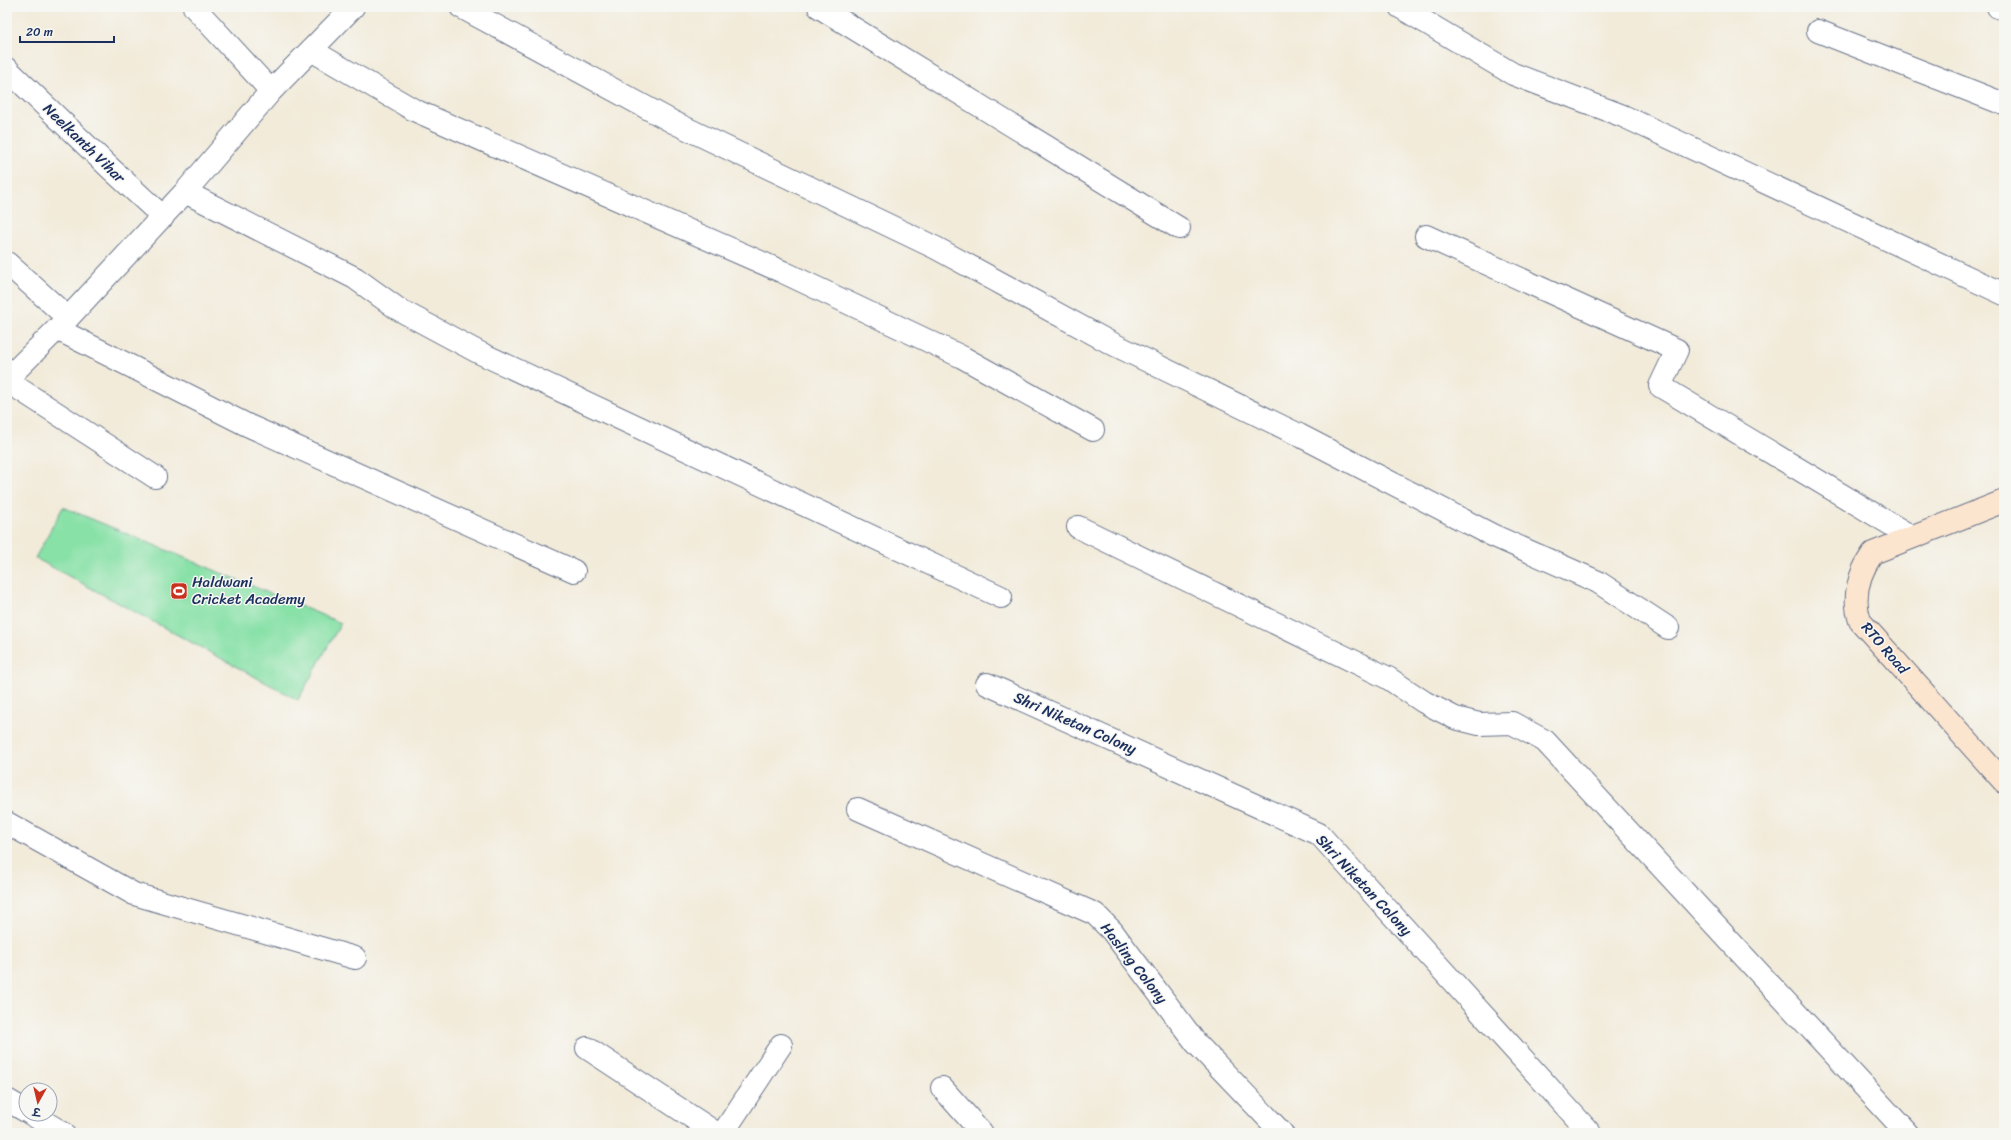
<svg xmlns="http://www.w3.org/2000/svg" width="2011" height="1140" viewBox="0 0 2011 1140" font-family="Sriracha,'Playpen Sans Deva',sans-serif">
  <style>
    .green { fill: #88e1a7; stroke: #528882 }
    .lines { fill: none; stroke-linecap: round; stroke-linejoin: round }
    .street-casing { stroke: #667189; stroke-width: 24 }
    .secondary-casing { stroke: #667189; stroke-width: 24 }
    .street { stroke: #fff; stroke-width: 22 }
    .secondary { stroke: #fce5cf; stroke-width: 22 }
    .labels { text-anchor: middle; stroke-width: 3; stroke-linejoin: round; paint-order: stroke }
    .street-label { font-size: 15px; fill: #1b2f5e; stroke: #f6f6f2 }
    .poi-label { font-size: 15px; fill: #1b2f5e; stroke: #f6f6f2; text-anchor: start }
  </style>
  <rect width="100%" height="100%" fill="#f6f6f2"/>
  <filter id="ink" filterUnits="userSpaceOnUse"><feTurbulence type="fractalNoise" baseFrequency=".025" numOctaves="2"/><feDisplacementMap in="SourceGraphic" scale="8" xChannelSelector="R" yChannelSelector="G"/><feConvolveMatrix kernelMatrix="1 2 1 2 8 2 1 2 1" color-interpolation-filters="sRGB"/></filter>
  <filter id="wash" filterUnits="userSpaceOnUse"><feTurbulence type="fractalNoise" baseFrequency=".012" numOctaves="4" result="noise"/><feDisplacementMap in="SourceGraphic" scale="16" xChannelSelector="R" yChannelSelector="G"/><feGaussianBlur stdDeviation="0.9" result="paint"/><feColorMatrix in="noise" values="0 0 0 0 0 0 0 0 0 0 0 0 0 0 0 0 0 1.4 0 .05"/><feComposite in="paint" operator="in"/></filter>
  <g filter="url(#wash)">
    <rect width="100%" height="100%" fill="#f2ebda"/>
    <path class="green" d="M63,507L341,623L298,700L35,558Z"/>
  </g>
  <g filter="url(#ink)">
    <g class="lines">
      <defs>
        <path id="street" d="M194,7L271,91
          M461,7L673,122L936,248L1109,342L1299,435L1492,535L1598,582L1668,628
          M819,7L1179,228
          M1400,7L1513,74L1623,116L2004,294
          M1998,7L2004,9
          M1818,31L2004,104
          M311,50L414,110L783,272L962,357L1093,430
          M7,69L110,168L163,217
          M185,192L355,278L398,309L478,352L1001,597
          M1426,236L1677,350L1660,386L1912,537
          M7,263L68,318
          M57,329L247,425L574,571
          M7,379L68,318L185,192L271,91L353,7
          M7,381L155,477
          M1078,527L1388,678L1424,702L1455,718L1479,724L1512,723L1545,741L1907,1133
          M987,684L1319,834L1590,1133
          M858,809L1095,914L1112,931L1196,1043L1282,1133
          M7,823L134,894L355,958
          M587,1048L716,1133
          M942,1088L982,1133
          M7,1100L26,1111
          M31,1114L63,1133
          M723,1133L781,1045"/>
        <path id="secondary" d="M2004,501L1873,553C1859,573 1852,597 1860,621L2004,782"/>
      </defs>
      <use href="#street" class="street-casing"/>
      <use href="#secondary" class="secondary-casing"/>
      <use href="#street" class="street"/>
      <use href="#secondary" class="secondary"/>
    </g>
  </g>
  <defs>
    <symbol id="stadium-square" viewBox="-11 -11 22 22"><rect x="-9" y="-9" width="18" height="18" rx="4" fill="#c8321e" stroke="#f6f6f2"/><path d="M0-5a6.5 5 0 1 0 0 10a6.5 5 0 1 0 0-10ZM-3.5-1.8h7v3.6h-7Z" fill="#fff"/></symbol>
  </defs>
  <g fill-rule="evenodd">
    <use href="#stadium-square" x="169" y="581" width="20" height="20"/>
  </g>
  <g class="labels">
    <g class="street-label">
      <text transform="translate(84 143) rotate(44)" y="5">Neelkanth Vihar</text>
      <text transform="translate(1885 648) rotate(49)" y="5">RTO Road</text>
      <text transform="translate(1075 723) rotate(24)" y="5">Shri Niketan Colony</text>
      <text transform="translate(1364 885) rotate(47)" y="5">Shri Niketan Colony</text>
      <text transform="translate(1134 963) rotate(52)" y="5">Hasling Colony</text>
    </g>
    <g class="poi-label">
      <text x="192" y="587">Haldwani<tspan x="192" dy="17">Cricket Academy</tspan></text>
    </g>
  </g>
  <rect width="2011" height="1140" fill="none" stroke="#f6f6f2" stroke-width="24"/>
  <g transform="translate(38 1102) rotate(188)"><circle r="19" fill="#f6f6f2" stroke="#9ea6b7"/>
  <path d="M0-3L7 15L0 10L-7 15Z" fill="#c8321e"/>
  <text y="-6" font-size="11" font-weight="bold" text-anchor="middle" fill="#1b2f5e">उ</text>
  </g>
  <path d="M20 36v6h94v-6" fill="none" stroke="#1b2f5e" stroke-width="2"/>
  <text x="26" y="36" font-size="12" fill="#1b2f5e" stroke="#f6f6f2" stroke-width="3" paint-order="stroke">20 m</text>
</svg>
